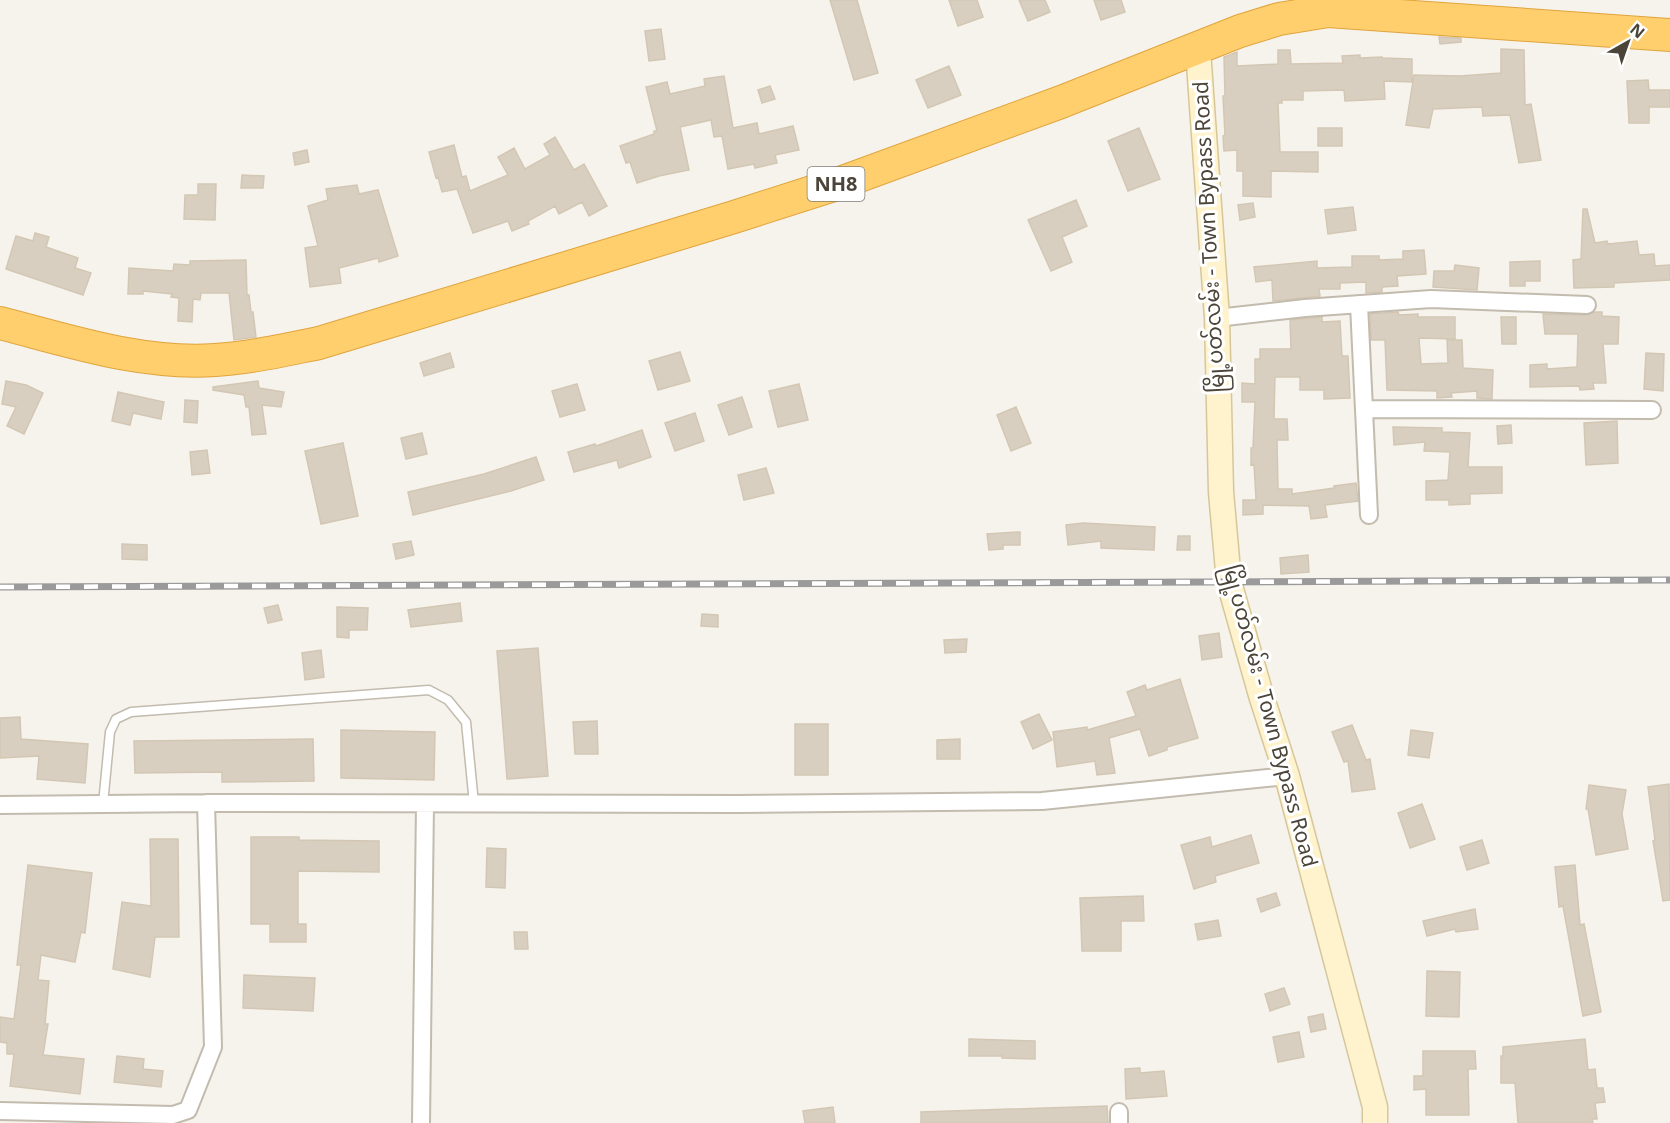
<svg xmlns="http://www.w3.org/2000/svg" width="1670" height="1123" viewBox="0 0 1670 1123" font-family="'Noto Sans','Noto Sans Myanmar',sans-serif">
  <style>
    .building { fill: #d8cfc1; stroke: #d3c7b4; stroke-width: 1.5 }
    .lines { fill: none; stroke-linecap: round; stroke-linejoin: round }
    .lane-casing { stroke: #c2bbae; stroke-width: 11 }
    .street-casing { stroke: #c2bbae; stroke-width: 20 }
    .secondary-casing { stroke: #d6c79b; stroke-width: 27 }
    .highway-casing { stroke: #e0a43c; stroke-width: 34 }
    .lane { stroke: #fff; stroke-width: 8 }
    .street { stroke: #fff; stroke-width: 16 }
    .secondary { stroke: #fff3cd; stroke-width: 24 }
    .highway { stroke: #ffcf6e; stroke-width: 32 }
    .rail-casing { stroke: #9a9a9a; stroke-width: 7 }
    .rail { stroke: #fff; stroke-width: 4.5; stroke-dasharray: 14; stroke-linecap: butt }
    .labels { text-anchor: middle; stroke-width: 6; stroke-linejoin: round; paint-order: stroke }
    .shield { fill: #fff; stroke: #817c74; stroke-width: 1.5 }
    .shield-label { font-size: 20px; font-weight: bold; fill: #4b4439 }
    .street-label { font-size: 21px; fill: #4b4439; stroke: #fff }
  </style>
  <rect width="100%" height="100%" fill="#f6f3ec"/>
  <path class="building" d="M830,0H857L878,73L854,80Z
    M949,0H977L983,17L958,26Z
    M1019,0H1045L1050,12L1028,21Z
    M1094,0H1121L1125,12L1101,20Z
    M661,29L665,59L649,61L645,31Z
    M1439,37L1461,38V42L1440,44Z
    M1501,49L1524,50L1525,105L1531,104L1541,160L1519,163L1510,115L1483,116L1482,107L1433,109L1429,128L1406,125L1414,75L1460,76L1501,73Z
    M1278,50H1290L1291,64L1343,63L1342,56L1360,55V58L1382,57L1383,58L1412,59V82L1384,81L1385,99L1345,101L1344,90L1303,91V100H1282V103H1278L1280,152H1318V172L1271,171V197L1243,196V171H1237V150L1224,151L1223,136L1225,135L1223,96H1225L1224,57L1237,52V66L1278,64Z
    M949,66L961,95L928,108L916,80Z
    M724,76L733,128L757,123L759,134L793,126L799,150L775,155L777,163L755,168L754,164L728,169L722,136L714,137L711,120L680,127L689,170L659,176L637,183L630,162L626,163L620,146L654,134V131H657L646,87L667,82L670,94L705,86L704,79Z
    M1648,80L1649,90H1670V107H1649V123H1629L1627,81Z
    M770,86L775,99L762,103L758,90Z
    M1139,128L1160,179L1128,191L1108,141Z
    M1318,128H1342V146H1318Z
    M555,137L574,170L584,164L607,206L589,216L582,202L559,214L555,206L528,221L529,224L512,231L508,221L473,233L457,189L442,192L438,177L436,178L429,152L454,145L462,177L466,176L470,191L508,175L498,157L514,148L525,169L550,155L544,144Z
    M307,150L309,162L295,165L293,153Z
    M242,175L264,176L263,188H241Z
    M198,184H216L215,220L184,219L185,195H198Z
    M357,185L359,194L378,190L398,256L379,262L378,258L339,268L341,283L310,287L305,248L318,246L308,206L328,200L326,189Z
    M1076,200L1087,226L1062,237L1072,262L1051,271L1028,220Z
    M1253,203L1255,217L1240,220L1238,205Z
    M1353,207L1356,230L1328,234L1325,210Z
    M1583,209H1587L1595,243L1607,241L1608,244L1637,241L1639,255L1654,254L1655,266L1670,265V280L1614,283V287L1574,288L1573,260L1581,259Z
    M35,233L49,237L46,247L78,258L75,268L91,273L83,295L6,269L16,236L33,241Z
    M1424,250L1426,274L1397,276L1398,286L1382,287V292L1366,293V282L1340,283V289H1319L1320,296L1273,301L1272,280L1256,282L1254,267L1317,261V268L1352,267V256H1379V260L1403,259V251Z
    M246,260L247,296L249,295L251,312H253L256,337L234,340L229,293H201L200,300L193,299L192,322L178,321L179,298L171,297L172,294L143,291V294H128L129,268L173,271L174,264L190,265V261Z
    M1540,261V281H1525V286H1510V262Z
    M1455,265L1479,268L1477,290L1433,287L1434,271H1454Z
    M1398,312L1399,315L1418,314V317H1455V339L1419,338L1421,364L1448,363L1447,340H1462L1463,368L1493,370L1492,399L1477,398V391L1451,393L1452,397L1437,398V391L1387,390L1385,340H1371L1370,314Z
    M1594,312H1602V316L1619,317L1618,344H1603L1606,383H1593L1594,389L1580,390L1579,386L1530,387V365L1547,364V369L1577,367L1578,334H1545L1543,314L1587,315Z
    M1322,317V322L1340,321L1342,356H1348L1350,398L1324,399V390H1300V377H1275L1274,419H1287L1288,440H1277L1278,489H1292V494L1334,488V486L1356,483L1358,501L1325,505L1327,517L1311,519L1309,506L1263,505V514L1243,515V500H1256L1254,464L1251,465V448H1253L1255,402H1242V383L1255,384V359H1260V349H1291L1290,320Z
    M1501,317H1516V344H1502Z
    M680,352L690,381L658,390L649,361Z
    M450,353L454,367L424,376L420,363Z
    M1646,353L1664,354L1663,391L1644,389Z
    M6,381L26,385L43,393L24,434L7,426L16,407L2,404Z
    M258,381L259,388L284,392L281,407L262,405L266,434L252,435L249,407H246L244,395L213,390V387Z
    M577,384L585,410L560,417L552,391Z
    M799,384L808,420L778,427L769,391Z
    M118,392L164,402L161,419L133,413L130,425L112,421Z
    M742,397L752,427L729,435L718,405Z
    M185,400L198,401L197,423L184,422Z
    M1016,407L1031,443L1011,451L997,415Z
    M695,413L704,441L675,451L665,423Z
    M1617,421L1618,463L1586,465L1584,423Z
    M1511,425L1512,443L1498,444L1497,426Z
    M1393,427L1442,428V432L1470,433L1468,467H1502V493L1470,494V504L1449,505V500H1426V481L1448,480L1450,452L1424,451L1425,442L1394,445Z
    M642,430L651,457L619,468L617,460L574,472L568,452L595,444L596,446Z
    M422,433L427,454L406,459L401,438Z
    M343,443L358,516L321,524L305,451Z
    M207,450L210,473L192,475L190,452Z
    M536,457L544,480L511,491L413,515L408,492L484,474Z
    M766,468L774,493L744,500L738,475Z
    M1083,523L1155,527L1154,550L1101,548V541L1068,545L1066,525Z
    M1020,532V545H1003V549L989,550L987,534Z
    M1178,536H1190V550H1177Z
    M411,541L414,555L396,559L393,544Z
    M122,544L147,545V560L122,559Z
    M1308,555L1309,572L1281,574L1280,558Z
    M460,603L462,621L411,627L408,610Z
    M278,605L282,620L268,623L264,608Z
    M337,607L368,608L367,630H349V638L337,637Z
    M702,614L718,615V627L701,626Z
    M1219,633L1222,657L1202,660L1199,636Z
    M967,639L966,652L945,653L944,640Z
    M538,648L548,776L507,779L497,651Z
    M321,650L324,677L305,680L302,653Z
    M1180,679L1198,738L1167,747V750L1149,756L1140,729L1109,738L1115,773L1097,775L1095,761L1057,767L1053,732L1087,727V730L1136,716L1127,692L1145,685L1147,690Z
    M1039,714L1052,740L1033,749L1021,722Z
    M20,717L21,739L88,744L85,783L37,779L39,756L0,758V718Z
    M597,721L598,754H575L573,722Z
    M795,724H828V775H795Z
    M1352,725L1366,760L1370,759L1375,789L1352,792L1348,761L1344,762L1332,732Z
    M341,730L435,732L434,780L341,778Z
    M1411,730L1433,733L1429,758L1408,755Z
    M313,739L314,781L222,782V772L135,773L134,741Z
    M960,739V759H937V740Z
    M1669,784L1670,900L1663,901L1653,841L1655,840L1648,787Z
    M1589,785L1626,790L1622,814L1628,849L1596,855L1588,809H1586Z
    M1422,804L1435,839L1410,848L1398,813Z
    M1251,835L1259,863L1215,876L1216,882L1194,889L1181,845L1210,837L1212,847Z
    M251,837H299V840L379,841V872L298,871V924H306V942H270V924H251Z
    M150,839H178L179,937H155L150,977L113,969L122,902L151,906Z
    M1482,840L1489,863L1467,870L1460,847Z
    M487,848L506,849L505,888L486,887Z
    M28,865L92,873L85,933L81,932L75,962L41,955L38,980L49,981L45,1024H48L43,1055L84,1059L80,1094L10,1086L14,1054H7V1043L0,1042V1017L14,1019L21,965H17Z
    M1575,865L1580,925L1584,924L1601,1012L1583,1016L1563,906L1559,907L1555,867Z
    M1276,893L1280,905L1261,912L1257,899Z
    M1143,896L1144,921H1121V951H1082L1080,898Z
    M1475,909L1478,929L1456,932L1455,929L1427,936L1423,921Z
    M1218,920L1221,936L1198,940L1195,924Z
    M514,932H527L528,949H515Z
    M1427,971L1460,972L1459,1017L1426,1016Z
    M244,975L315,978L313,1011L243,1008Z
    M1284,988L1290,1004L1270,1011L1265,994Z
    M1323,1014L1326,1029L1311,1032L1308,1017Z
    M1299,1032L1304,1057L1278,1062L1273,1037Z
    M969,1039L1035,1041V1059L1002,1058V1056H969Z
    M1585,1039L1588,1070L1595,1069L1597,1088H1603L1605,1102L1595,1103L1597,1119H1592L1593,1123H1518L1515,1083H1501V1056H1503V1047Z
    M1423,1051H1475L1476,1069H1468L1469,1115H1426V1089L1414,1090V1076H1423Z
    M117,1056L144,1059L143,1069L163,1071L161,1087L114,1082Z
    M1140,1068V1073L1164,1071L1167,1096L1126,1099L1125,1069Z
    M1107,1106L1108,1123H921V1112Z
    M833,1107L835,1123H805L803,1111Z"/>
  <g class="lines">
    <defs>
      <path id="lane" d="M103,804L110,732L116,719L131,712L429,690L448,700L466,722L474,804"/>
      <path id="street" d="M1359,304L1369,515
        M1217,318L1305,308L1431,299L1587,305
        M1365,409L1652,410
        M0,805L206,803L739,804L1042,801L1287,776
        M0,1111L173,1115L188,1110L213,1047L206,803
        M1119,1112V1123
        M421,1123L425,804"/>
      <path id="secondary" d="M1198,50L1217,318L1221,492L1229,582L1261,695L1287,776L1375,1107V1123"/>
      <path id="highway" d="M0,323C70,341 141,365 215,360C250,358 284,350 319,343L734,217L840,183L1061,102L1240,31L1279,19L1328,11L1670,35"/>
    </defs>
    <use href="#lane" class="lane-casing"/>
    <use href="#street" class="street-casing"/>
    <use href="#secondary" class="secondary-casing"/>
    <use href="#highway" class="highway-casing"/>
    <use href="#lane" class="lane"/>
    <use href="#street" class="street"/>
    <use href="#secondary" class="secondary"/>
    <use href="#highway" class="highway"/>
    <defs>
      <path id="rail" d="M0,587L1670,580"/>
    </defs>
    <use href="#rail" class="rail-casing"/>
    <use href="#rail" class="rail"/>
  </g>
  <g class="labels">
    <rect class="shield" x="807.5" y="167" width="57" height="34" rx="4.5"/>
    <g class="shield-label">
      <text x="836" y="191">NH8</text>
    </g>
    <g class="street-label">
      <text transform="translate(1209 237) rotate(-93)" y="7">မြို့ပတ်လမ်း - Town Bypass Road</text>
      <text transform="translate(1270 716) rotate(75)" y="7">မြို့ပတ်လမ်း - Town Bypass Road</text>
    </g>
  </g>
  <g transform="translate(1628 42) rotate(40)" stroke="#ffffff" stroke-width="4.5" paint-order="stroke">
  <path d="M0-4.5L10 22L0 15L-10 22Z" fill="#4b4439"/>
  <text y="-9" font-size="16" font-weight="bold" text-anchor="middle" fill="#4b4439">N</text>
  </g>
</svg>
